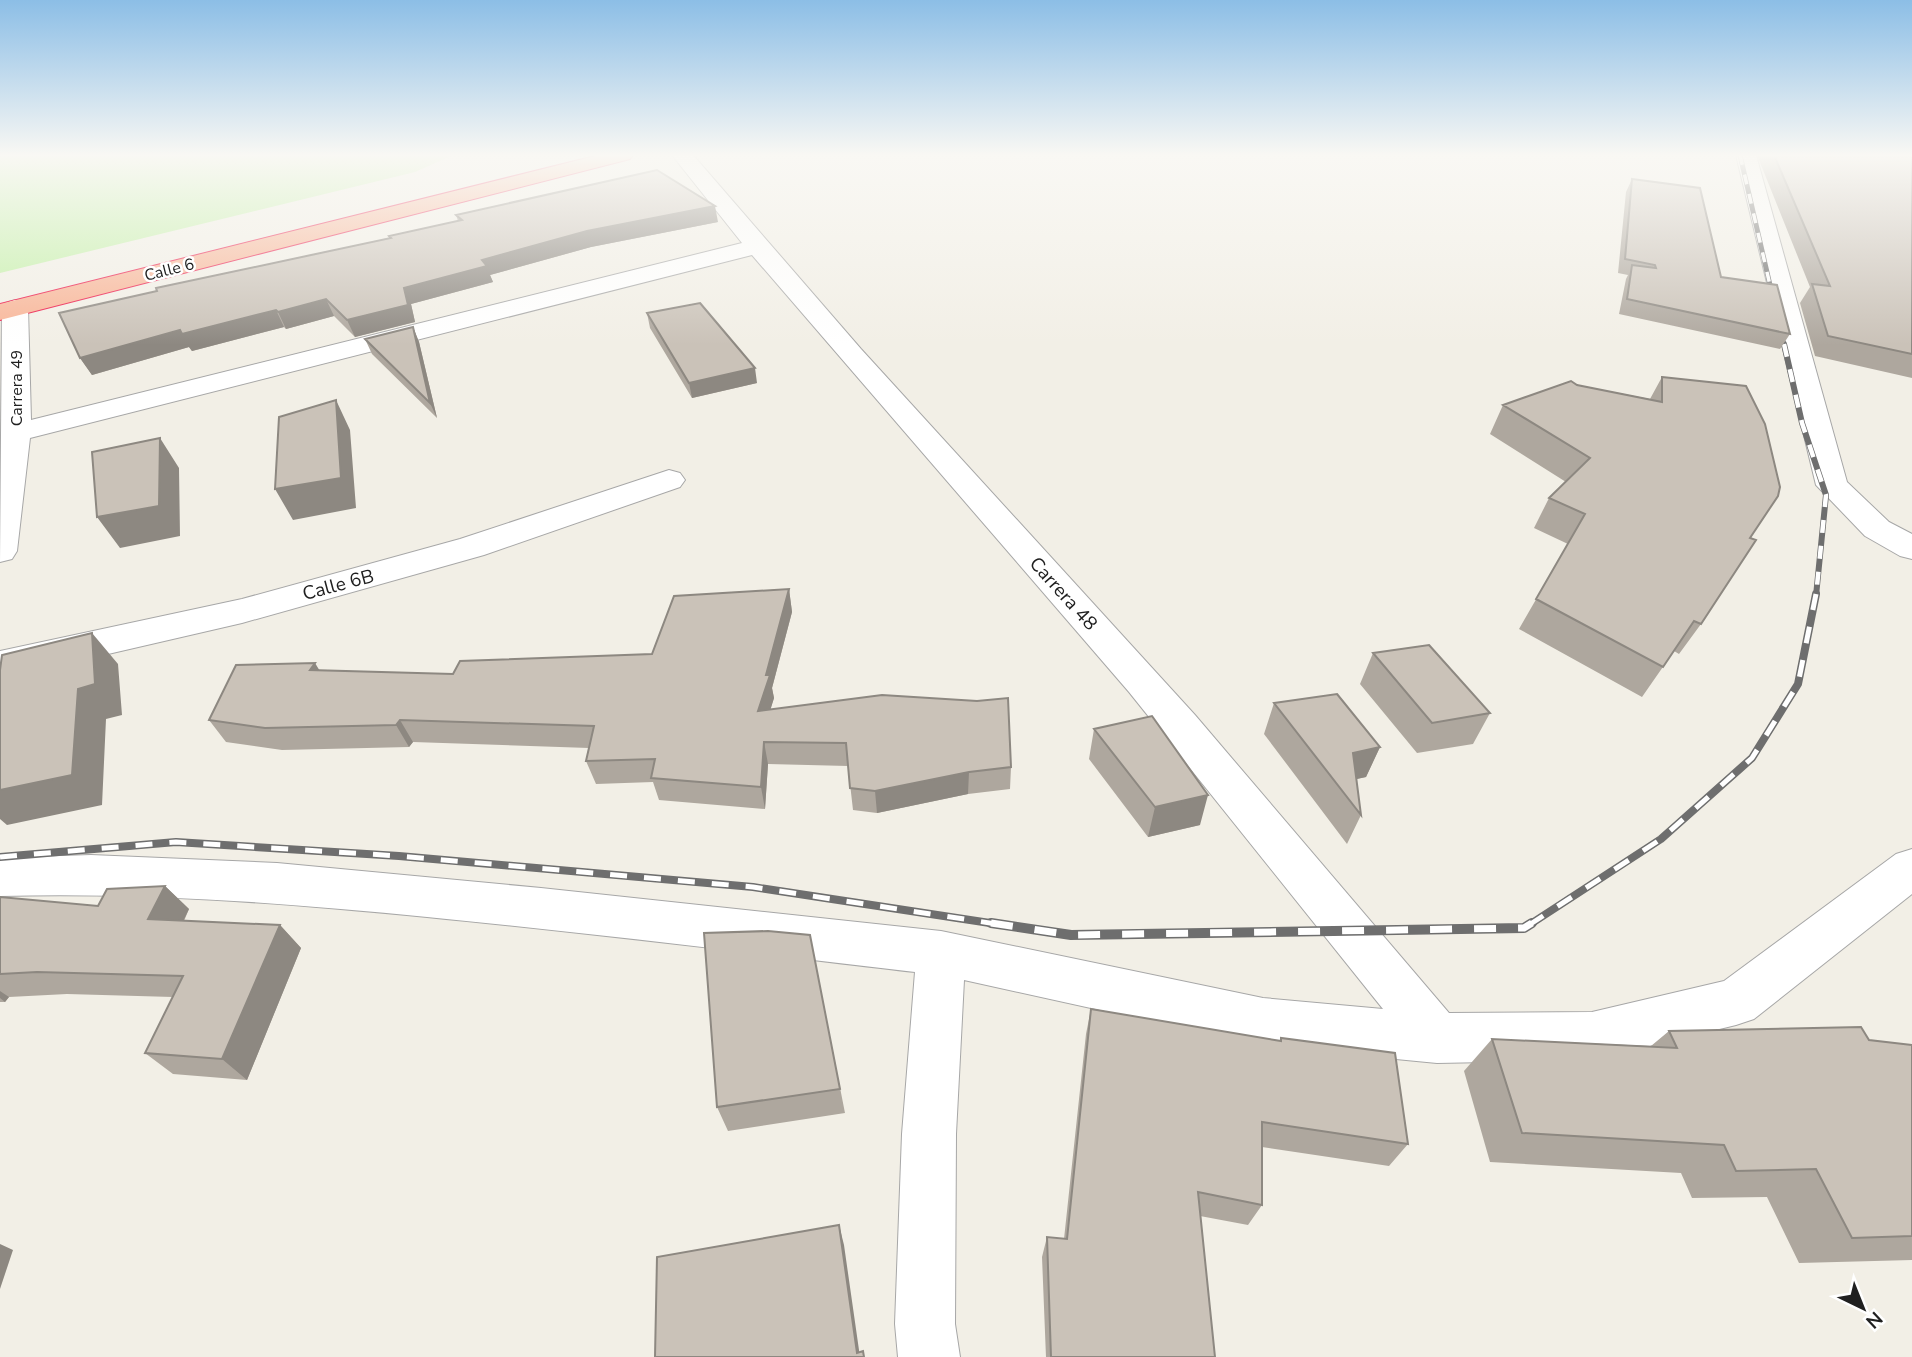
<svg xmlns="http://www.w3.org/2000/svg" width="1912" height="1357" viewBox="0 0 1912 1357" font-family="'Nunito Sans',sans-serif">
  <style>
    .grass { fill: #c3f0a7 }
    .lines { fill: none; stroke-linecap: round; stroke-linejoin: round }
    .minor-casing { stroke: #a7a7a7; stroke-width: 2 }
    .trunk-casing { stroke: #ed1648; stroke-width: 2 }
    .minor { fill: #fff; fill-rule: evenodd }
    .trunk { fill: #f8b496; fill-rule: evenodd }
    .rail-far3-casing { stroke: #6e6e6e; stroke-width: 5 }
    .rail-far2-casing { stroke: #6e6e6e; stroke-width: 6 }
    .rail-far1-casing { stroke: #6e6e6e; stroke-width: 8 }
    .rail-casing { stroke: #6e6e6e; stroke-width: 10 }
    .rail-far3 { stroke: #fff; stroke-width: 3.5; stroke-dasharray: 10; stroke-linecap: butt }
    .rail-far2 { stroke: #fff; stroke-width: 4.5; stroke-dasharray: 13; stroke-linecap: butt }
    .rail-far1 { stroke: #fff; stroke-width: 5; stroke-dasharray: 17; stroke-linecap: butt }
    .rail { stroke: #fff; stroke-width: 7; stroke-dasharray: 22; stroke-linecap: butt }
    .wall { fill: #aea79e }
    .shaded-wall { fill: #8d8881 }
    .building { fill: #cac2b8; stroke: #8d8881; stroke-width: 2 }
    .labels { text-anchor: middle; stroke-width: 5; stroke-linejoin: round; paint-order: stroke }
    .far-street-label { font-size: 16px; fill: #202020; stroke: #fff }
    .street-label { font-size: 19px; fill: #202020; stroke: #fff }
  </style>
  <rect width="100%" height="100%" fill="#f2efe6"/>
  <path class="grass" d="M0,155H453L415,172L0,273Z"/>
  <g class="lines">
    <defs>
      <path id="minor" d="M672,155H693L861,349L1195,715L1449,1013L1592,1012L1724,981L1896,854L1912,849V894L1754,1019L1736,1025L1592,1060L1437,1063L1263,1046L964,980L956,1134L955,1324L960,1357H898L895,1324L902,1134L915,972C753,953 590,933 427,917C285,903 143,892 0,896V858L91,855L277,863L541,888L941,931L1263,998L1383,1009L1129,692L752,255L30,438L17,551L12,559L0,562L2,308L6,303L15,300L24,303L28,308L31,420L742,243Z
        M1736,155H1756L1847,482L1889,522L1912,534V559L1900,556L1865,536L1816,485Z
        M669,470L680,473L685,480L680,487L484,555L242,623L0,679V651L242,599L460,539Z"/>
      <path id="trunk" d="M599,155H633L630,159L0,320V304Z"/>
    </defs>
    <use href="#minor" class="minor-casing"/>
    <use href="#trunk" class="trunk-casing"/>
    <use href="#minor" class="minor"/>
    <use href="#trunk" class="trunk"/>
    <defs>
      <path id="rail-far3" d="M1740,155L1784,346"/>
      <path id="rail-far2" d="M1784,344L1802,423L1826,495L1816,596"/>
      <path id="rail-far1" d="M0,857L176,842L399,856L753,887L1003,925
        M1529,925L1661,839L1752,758L1798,684L1816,594"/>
      <path id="rail" d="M991,923L1071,935L1524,928L1532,923"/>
    </defs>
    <use href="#rail-far3" class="rail-far3-casing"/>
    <use href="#rail-far2" class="rail-far2-casing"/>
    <use href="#rail-far1" class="rail-far1-casing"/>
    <use href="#rail" class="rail-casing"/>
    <use href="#rail-far3" class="rail-far3"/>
    <use href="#rail-far2" class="rail-far2"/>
    <use href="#rail-far1" class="rail-far1"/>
    <use href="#rail" class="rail"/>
  </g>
  <path class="wall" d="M1757,155H1912V378L1815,356L1800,303L1810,287Z
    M1632,179L1721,277L1790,334L1780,349L1619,314L1626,279L1628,275L1618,273L1626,192Z
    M456,215L718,222L591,247L490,275L493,282L411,304L415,322L355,337L334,316L286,329L284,327L192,351L189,347L92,375L80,358L157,291L390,238L389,236L458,221Z
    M647,313L757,383L692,398L650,328Z
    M413,327L419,342L437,418L372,354L365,339Z
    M1662,377L1750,538L1701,624L1679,654L1674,651L1642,697L1519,629L1568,544L1534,528L1549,498L1566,482L1490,434L1503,405L1577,385L1650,399Z
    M789,589L792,612L772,688L774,698L770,710L1011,767L1010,789L968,794L877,813L853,810L848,766L768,764L765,809L659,800L653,782L596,784L586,761L589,748L413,742L409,747L282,750L226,742L209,720L319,670L453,674L652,654Z
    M1373,653L1490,713L1473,744L1417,753L1360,684Z
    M1274,703L1380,747L1366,777L1356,779L1361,815L1347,844L1264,734Z
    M1094,729L1200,825L1148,837L1089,759Z
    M165,886L189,909L184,921L280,925L301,948L247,1080L173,1074L145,1053L173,997L67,994L9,997L5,1002H0V897L98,906Z
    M810,935L845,1113L728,1131L717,1107Z
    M1091,1009L1279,1041L1281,1038L1408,1144L1389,1166L1262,1147V1205L1248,1225L1200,1216L1215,1357H1046L1042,1257L1047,1237L1064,1239L1086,1034Z
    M1669,1031L1869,1040L1912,1045V1260L1799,1263L1767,1197L1692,1198L1681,1173L1490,1162L1464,1071L1492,1039L1651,1046Z"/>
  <path class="shaded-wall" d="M715,206L718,222L591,247L490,275L493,282L411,304L415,322L355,337L347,320L404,288L482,260L587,231Z
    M326,299L334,316L286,329L278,312Z
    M276,310L284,327L192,351L189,347L92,375L80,358L180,330Z
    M413,327L419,342L437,418L430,403Z
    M755,368L757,383L692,398L689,383Z
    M336,400L350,430L356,508L293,520L275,489Z
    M160,438L179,468L180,536L120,548L97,517Z
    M789,589L792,612L772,688L774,698L763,734L758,711L766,675Z
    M92,633L118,664L122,715L106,719L102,805L7,825L0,819V790Z
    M315,663L329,686L310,670Z
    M400,720L413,742L409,747L396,725Z
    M764,742L768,764L765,809L761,787Z
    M1380,747L1366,777L1339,783L1353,753Z
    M969,772L968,794L877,813L875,791Z
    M1208,795L1200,825L1148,837L1155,807Z
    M165,886L189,909L173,942L148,919Z
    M280,925L301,948L247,1080L222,1059Z
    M0,991L9,997L5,1002L0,998Z
    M839,1225L844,1245L860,1357L857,1353Z
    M0,1244L13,1250L0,1289Z"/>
  <path class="building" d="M1774,155H1912V354L1828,336L1812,284L1830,286Z
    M657,170L715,206L587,231L482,260L487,266L404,288L408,305L347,320L326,299L278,312L276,310L182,334L180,330L80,358L59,313L157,291L156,288L391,238L389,236L462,220L456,215Z
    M1632,179L1700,188L1721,277L1777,285L1790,334L1627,299L1632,265L1656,268L1655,265L1625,259Z
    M700,303L755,368L689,383L647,313Z
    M413,327L430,403L365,339Z
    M1662,377L1746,386L1765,424L1780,487L1778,496L1750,538L1756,540L1701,624L1694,621L1663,667L1536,599L1585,514L1549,498L1590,458L1503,405L1571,381L1577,385L1662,402Z
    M336,400L341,478L275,489L279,417Z
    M160,438L159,506L97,517L92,452Z
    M789,589L766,675H770L758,711L882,695L977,701L1008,698L1011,767L969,772L875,791L850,788L846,743L764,742L761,787L651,778L655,759L586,761L594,726L400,720L396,725L265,728L209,720L236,665L315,663L310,670L453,674L460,661L652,654L674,596Z
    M92,633L95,684L78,689L72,775L0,790V670L2,655Z
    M1429,645L1490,713L1432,723L1373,653Z
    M1337,694L1380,747L1353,753L1361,815L1274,703Z
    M1152,716L1208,795L1155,807L1094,729Z
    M165,886L148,919L280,925L222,1059L145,1053L183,976L37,972L0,974V897L98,906L107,889Z
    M768,931L810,935L840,1089L717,1107L704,933Z
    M1091,1009L1281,1041V1038L1395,1053L1408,1144L1262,1122V1205L1198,1192L1215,1357H1051L1047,1237L1067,1239Z
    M1861,1027L1869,1040L1912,1045V1236L1852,1238L1816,1169L1736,1171L1724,1145L1522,1133L1492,1039L1677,1048L1669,1031Z
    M839,1225L857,1353L863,1351L864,1357H655L657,1257Z"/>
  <linearGradient id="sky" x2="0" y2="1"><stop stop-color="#8cbee6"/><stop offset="0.45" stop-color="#f9f8f4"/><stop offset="1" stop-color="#f9f8f4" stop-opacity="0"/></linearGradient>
  <rect width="1912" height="345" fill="url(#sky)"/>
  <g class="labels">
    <g class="far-street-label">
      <text transform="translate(169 269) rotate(-14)" y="6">Calle 6</text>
      <text transform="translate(16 388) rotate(-90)" y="6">Carrera 49</text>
    </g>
    <g class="street-label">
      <text transform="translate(338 584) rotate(-15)" y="7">Calle 6B</text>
      <text transform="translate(1064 593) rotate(48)" y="7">Carrera 48</text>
    </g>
  </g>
  <g transform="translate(1863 1308) rotate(137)" stroke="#ffffff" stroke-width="5" paint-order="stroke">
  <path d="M0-5L12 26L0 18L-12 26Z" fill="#202020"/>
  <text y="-10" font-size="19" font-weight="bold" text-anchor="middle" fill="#202020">N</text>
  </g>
</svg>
